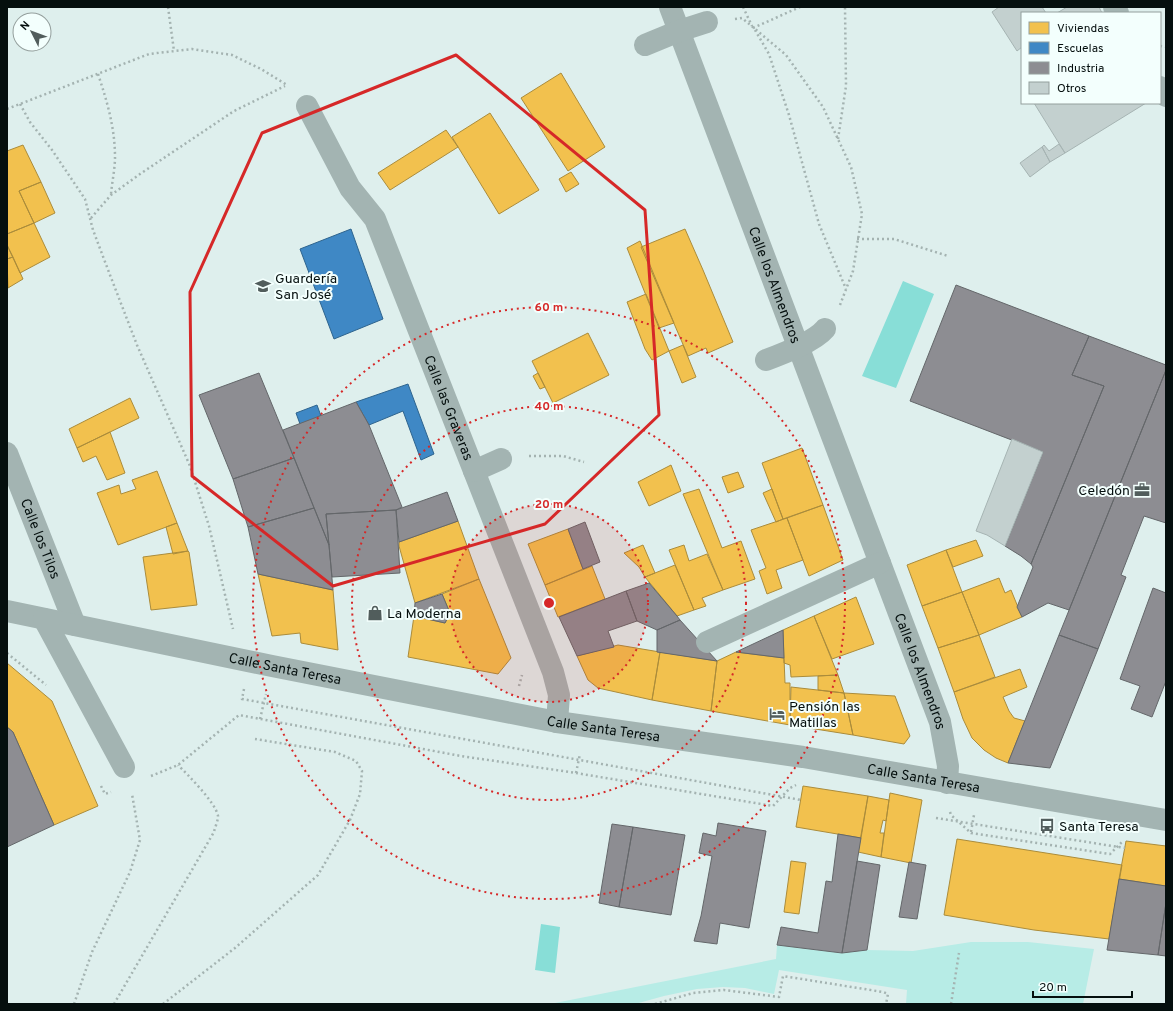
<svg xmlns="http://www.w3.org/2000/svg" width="1173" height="1011" viewBox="0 0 1173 1011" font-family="Overpass,sans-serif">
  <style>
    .green { fill: #b7ece6 }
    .water { fill: #88ded7 }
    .homes { fill: #f2c14e; stroke: #ab8c3b }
    .schools { fill: #3f88c5; stroke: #2e648e }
    .industry { fill: #8d8d92; stroke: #64676a }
    .building { fill: #c3d0cf; stroke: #a6b4b3 }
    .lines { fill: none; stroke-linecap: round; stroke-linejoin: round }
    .path { stroke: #a4b3b1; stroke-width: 2.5; stroke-dasharray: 2 3; stroke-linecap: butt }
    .street { stroke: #a3b4b2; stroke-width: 22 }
    .marked { fill: none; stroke: #d62828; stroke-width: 3; stroke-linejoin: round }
    .ring { fill: none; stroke: #d62828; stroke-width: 2; stroke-dasharray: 2 4 }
    .labels { text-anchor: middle; stroke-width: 4; stroke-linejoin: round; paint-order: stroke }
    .poi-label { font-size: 14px; fill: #050f0e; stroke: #f3fffd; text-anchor: start }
    .street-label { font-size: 14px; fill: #050f0e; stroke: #f3fffd }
    .centre { fill: #d62828; stroke: #f3fffd; stroke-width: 2 }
    .ring-label { font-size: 12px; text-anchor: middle; font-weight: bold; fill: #d62828; stroke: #f3fffd; stroke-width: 4; stroke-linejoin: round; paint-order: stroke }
  </style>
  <rect width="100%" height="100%" fill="#deefed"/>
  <path class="green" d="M971,942H1028L1094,949L1083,1004H906L907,990L779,970L774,994L745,988L723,987L697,989L664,996L635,1004H550L776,959L777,945L842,953L867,950L913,951Z"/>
  <path class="water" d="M903,281L934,294L896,388L862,376Z
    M541,924L560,927L555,973L535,970Z"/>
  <path class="homes" d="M561,73L605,147L568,171L521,98Z
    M490,113L539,190L499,214L452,137Z
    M446,130L458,147L390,190L378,173Z
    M23,145L41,182L19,191L34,223L7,234V151Z
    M571,172L579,184L566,192L559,179Z
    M41,182L55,213L34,223L19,191Z
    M34,223L50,257L20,273L7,245V234Z
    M685,229L703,270L733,342L708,353L706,348L688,356L641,247Z
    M640,241L674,323L659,328L627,248Z
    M7,245L13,257L7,259Z
    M13,257L23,279L8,288L7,259Z
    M646,294L669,351L652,360L645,349L627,302Z
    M588,333L609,375L553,403L532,361Z
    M683,345L696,377L682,383L669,351Z
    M538,373L545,387L540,389L533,376Z
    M130,398L139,418L77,448L69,429Z
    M110,432L125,473L107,480L96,456L83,462L77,448Z
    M802,448L823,505L783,519L762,463Z
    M671,465L681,491L649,506L638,482Z
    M157,471L177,523L118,545L97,493L119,485L121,494L136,489L132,480Z
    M738,472L744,487L728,493L722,477Z
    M699,489L722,548L741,541L755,579L723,590L683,494Z
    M772,489L783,519L776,522L763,493Z
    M823,505L843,560L809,576L787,518Z
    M787,518L803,560L776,570L782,588L767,594L759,571L766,568L751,530Z
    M458,521L479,579L415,603L399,546V542Z
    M177,523L188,551L173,554L166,527Z
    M568,529L583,569L545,585L528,544Z
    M976,540L983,556L953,567L946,550Z
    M643,545L655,573L645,577L639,567L624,553Z
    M684,545L689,561L707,554L723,590L702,598L706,606L694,610L669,550Z
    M946,550L962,592L922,606L907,565Z
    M188,551L189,552L197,605L151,610L143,557Z
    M675,565L694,610L677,616L645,577Z
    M592,566L605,599L558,617L545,585Z
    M258,574L333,590L338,650L301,643L300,633L272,636Z
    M999,578L1005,593L1011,590L1022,617L979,635L962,592Z
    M479,579L511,658L498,674L408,657L414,616L445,623L450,613L442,594Z
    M962,592L979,635L938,648L922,606Z
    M856,597L874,644L832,659L814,616Z
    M814,616L838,675L791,677L790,665L784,663L783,630Z
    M979,635L995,677L954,692L938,648Z
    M618,645L660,652L652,700L598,688L588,680L577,656Z
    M660,652L717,661L711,711L652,700Z
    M736,652L784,658L785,683H790V725L711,711L717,661Z
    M7,663L52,701L98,806L54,825L13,732L7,727Z
    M1020,669L1027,687L1003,697L1009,711L1014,718L1025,721L1008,763L996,758L984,750L972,738L963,719L954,692Z
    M838,675L844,693L818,690V676Z
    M791,687L844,693L853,735L790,725Z
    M844,693L895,696L910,736L904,744L853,735Z
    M803,786L868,796L861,838L796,827Z
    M890,793L922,800L911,863L881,857Z
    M868,796L889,800L886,821L883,820L880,833H884L881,857L858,852Z
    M957,839L1122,865L1109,939L1034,930L944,915Z
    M1126,841L1166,846V886L1119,879Z
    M791,861L806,863L799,914L784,912Z"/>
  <path class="schools" d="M351,229L383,319L334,339L300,249Z
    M408,384L434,454L421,460L403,411L369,425L356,402Z
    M317,405L321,416L300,424L296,413Z"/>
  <path class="industry" d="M956,285L1089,336L1072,375L1104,386L1031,564L1021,556L1005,546L1043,452L910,401Z
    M1089,336L1166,365V370L1069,610L1048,603L1022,617L1017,607L1033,567L1031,564L1104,386L1072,375Z
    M1166,370V523L1144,516L1121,575L1126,577L1098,649L1059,635Z
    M259,373L294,458L233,479L199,395Z
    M356,402L369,425L402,507L396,510L326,514L329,545L283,430Z
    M294,458L314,508L248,527L233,479Z
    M447,492L458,521L399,542L396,510Z
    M314,508L329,545L333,590L258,574L248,527Z
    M396,510L400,573L332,577L326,514Z
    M585,522L600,562L583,569L568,529Z
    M649,583L677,616L680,620L657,630L637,621L626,591Z
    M1153,588L1166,593V681L1152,717L1131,709L1140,686L1120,679Z
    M626,591L637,621L608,631L614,647L577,656L559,617Z
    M442,594L450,613L445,623L414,616L415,603Z
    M680,620L689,630L717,661L657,652V630Z
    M783,630L784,658L736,652Z
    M1059,635L1098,649L1050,768L1008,763Z
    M7,727L13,732L54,825L7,847Z
    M718,823L766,831L749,928L720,923L717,944L694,941L701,916L712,856L699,853L703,833L716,836Z
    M612,824L633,827L619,907L599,903Z
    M633,827L685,835L671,915L619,907Z
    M838,834L861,838L842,953L777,945L781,927L818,933L826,881L832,882Z
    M857,861L880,865L867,950L842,953Z
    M909,862L926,865L917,919L899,917Z
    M1119,879L1166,886V903L1158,955L1107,950Z
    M1166,903V956L1158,955Z"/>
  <path class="building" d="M999,7H1042L1046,13H1022V47L1017,51L992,12Z
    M1067,7H1099L1102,13H1057Z
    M1034,103H1146L1065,153Z
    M1059,144L1065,153L1050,162L1042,147L1044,145L1049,151Z
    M1042,147L1050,162L1030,177L1020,163Z
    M1012,439L1043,452L1005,546L987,535L976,531Z"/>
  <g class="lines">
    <path class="path" d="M168,7L174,51
      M743,7L752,26
      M735,19L742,18L786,55L823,107L851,167L862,214L853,271L840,305
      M753,28L800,7
      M755,30L769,54L789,115L819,224L846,289
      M1160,46L1166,47
      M98,74C107,101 115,128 115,157C115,169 112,182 111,194
      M20,104L30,122L52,150L85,199L93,230L110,275L137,345L190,466L209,526L233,629
      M7,109L149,54L192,49L232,55L261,69L287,85
      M838,139L846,86L845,7
      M91,218L111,195L140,174L234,111L285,86
      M857,239H894L948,256
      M529,456H563L584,462
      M7,653L46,685
      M519,686L522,675
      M244,689L242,699L801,800
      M260,719L266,694
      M576,773L580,754
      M151,776L178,765L239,715L461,756L576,773L773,806L790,788L796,785
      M101,786L105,794L111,792
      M950,812L951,815L971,833L1110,854L1123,841
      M936,818L1125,848
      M971,832L974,815
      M74,1004L92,952L130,872L140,840L132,794
      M114,1004L214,832C215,827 218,821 218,816C216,803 188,775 178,765
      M163,1004L235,948L318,875L350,820L360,794L362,771L356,761L335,752L255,739
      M655,1004L693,993L724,990L779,997L783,976L883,992L888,994L886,1004
      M951,1004L959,953"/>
    <g class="street">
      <path id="s1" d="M670,7L940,722L948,766L947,783"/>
      <path d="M1114,7L1118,13"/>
      <path d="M645,45L679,31L707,22"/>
      <path d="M1160,87L1166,96"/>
      <path id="s2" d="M307,106L350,188L375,219L553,672L559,695L557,722"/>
      <path d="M766,360C782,354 814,342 825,329"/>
      <path id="s3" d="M7,453L75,625"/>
      <path d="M474,471L501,459"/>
      <path id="s4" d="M7,611L272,666L557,722L803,757L1166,820"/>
      <path d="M44,619L124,767"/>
      <path d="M707,642L880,563"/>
    </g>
  </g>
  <path class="marked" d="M456,55L645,210L659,415L545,524L333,586L192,476L190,292L262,133Z"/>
  <circle cx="549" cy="603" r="99" fill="#d62828" fill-opacity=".12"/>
  <g class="ring">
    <circle cx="549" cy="603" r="99"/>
    <circle cx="549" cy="603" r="197"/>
    <circle cx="549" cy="603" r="296"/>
  </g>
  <defs>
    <symbol id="school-bare" viewBox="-9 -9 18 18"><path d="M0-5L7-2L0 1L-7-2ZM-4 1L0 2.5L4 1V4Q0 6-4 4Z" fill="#515d5c" stroke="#f3fffd" stroke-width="2.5" paint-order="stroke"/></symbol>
    <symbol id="office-bare" viewBox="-9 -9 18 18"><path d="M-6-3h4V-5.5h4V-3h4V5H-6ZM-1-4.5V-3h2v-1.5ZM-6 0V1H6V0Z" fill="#515d5c" stroke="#f3fffd" stroke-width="2.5" paint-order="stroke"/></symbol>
    <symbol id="shop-bare" viewBox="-9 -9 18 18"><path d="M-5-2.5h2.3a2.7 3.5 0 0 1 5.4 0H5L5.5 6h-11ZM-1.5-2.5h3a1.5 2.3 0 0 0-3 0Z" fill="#515d5c" stroke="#f3fffd" stroke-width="2.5" paint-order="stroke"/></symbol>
    <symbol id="hotel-bare" viewBox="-9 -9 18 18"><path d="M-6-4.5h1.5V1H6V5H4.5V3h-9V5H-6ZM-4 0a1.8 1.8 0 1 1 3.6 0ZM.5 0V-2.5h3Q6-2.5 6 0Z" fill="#515d5c" stroke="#f3fffd" stroke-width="2.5" paint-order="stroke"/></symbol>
    <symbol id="bus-bare" viewBox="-9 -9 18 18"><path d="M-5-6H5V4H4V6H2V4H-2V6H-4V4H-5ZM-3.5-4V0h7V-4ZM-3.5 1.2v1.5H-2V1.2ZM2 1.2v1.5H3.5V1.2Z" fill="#515d5c" stroke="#f3fffd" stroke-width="2.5" paint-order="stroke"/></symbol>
  </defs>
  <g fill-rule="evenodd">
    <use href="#school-bare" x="252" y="275" width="22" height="22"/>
    <use href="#office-bare" x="1131" y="479" width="22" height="22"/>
    <use href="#shop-bare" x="364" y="602" width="22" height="22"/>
    <use href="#hotel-bare" x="766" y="703" width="22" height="22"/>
    <use href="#bus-bare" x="1036" y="815" width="22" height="22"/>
  </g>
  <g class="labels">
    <g class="poi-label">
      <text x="275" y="283">Guardería<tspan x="275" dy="16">San José</tspan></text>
      <text x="1130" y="495" text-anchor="end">Celedón</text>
      <text x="387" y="618">La Moderna</text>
      <text x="789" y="711">Pensión las<tspan x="789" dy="16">Matillas</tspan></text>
      <text x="1059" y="831">Santa Teresa</text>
    </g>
    <g class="street-label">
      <text dy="5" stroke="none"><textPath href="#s1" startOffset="297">Calle los Almendros</textPath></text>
      <text dy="5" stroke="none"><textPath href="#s2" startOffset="335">Calle las Graveras</textPath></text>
      <text dy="5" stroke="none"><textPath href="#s3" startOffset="92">Calle los Tilos</textPath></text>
      <text dy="5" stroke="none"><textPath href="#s4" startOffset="284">Calle Santa Teresa</textPath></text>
      <text dy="5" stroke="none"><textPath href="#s1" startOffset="710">Calle los Almendros</textPath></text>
      <text dy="5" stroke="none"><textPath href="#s4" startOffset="608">Calle Santa Teresa</textPath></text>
      <text dy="5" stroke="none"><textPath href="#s4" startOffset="932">Calle Santa Teresa</textPath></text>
    </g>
  </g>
  <circle cx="549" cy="603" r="6" class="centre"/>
  <g class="ring-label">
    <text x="549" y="311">60 m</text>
    <text x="549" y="410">40 m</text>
    <text x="549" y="508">20 m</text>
  </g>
  <rect width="1173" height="1011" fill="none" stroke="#050f0e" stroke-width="16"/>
  <rect x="1021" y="12" width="140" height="92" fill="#f3fffd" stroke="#949f9d"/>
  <rect x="1029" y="22" width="20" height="12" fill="#f2c14e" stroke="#949f9d"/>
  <text x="1057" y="32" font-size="12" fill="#050f0e">Viviendas</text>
  <rect x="1029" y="42" width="20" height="12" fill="#3f88c5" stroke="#949f9d"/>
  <text x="1057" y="52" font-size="12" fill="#050f0e">Escuelas</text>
  <rect x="1029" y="62" width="20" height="12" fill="#8d8d92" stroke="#949f9d"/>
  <text x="1057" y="72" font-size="12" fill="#050f0e">Industria</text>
  <rect x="1029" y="82" width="20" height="12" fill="#c3d0cf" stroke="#949f9d"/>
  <text x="1057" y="92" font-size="12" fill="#050f0e">Otros</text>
  <g transform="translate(32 32) rotate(312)"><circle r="19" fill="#f3fffd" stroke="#949f9d"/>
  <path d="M0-3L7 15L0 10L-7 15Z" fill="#515d5c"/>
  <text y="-6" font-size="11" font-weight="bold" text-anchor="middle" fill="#050f0e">N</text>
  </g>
  <path d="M1033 991v6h99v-6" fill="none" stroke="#050f0e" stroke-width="2"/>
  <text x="1039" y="991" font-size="12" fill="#050f0e" stroke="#f3fffd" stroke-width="3" paint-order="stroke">20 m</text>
</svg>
